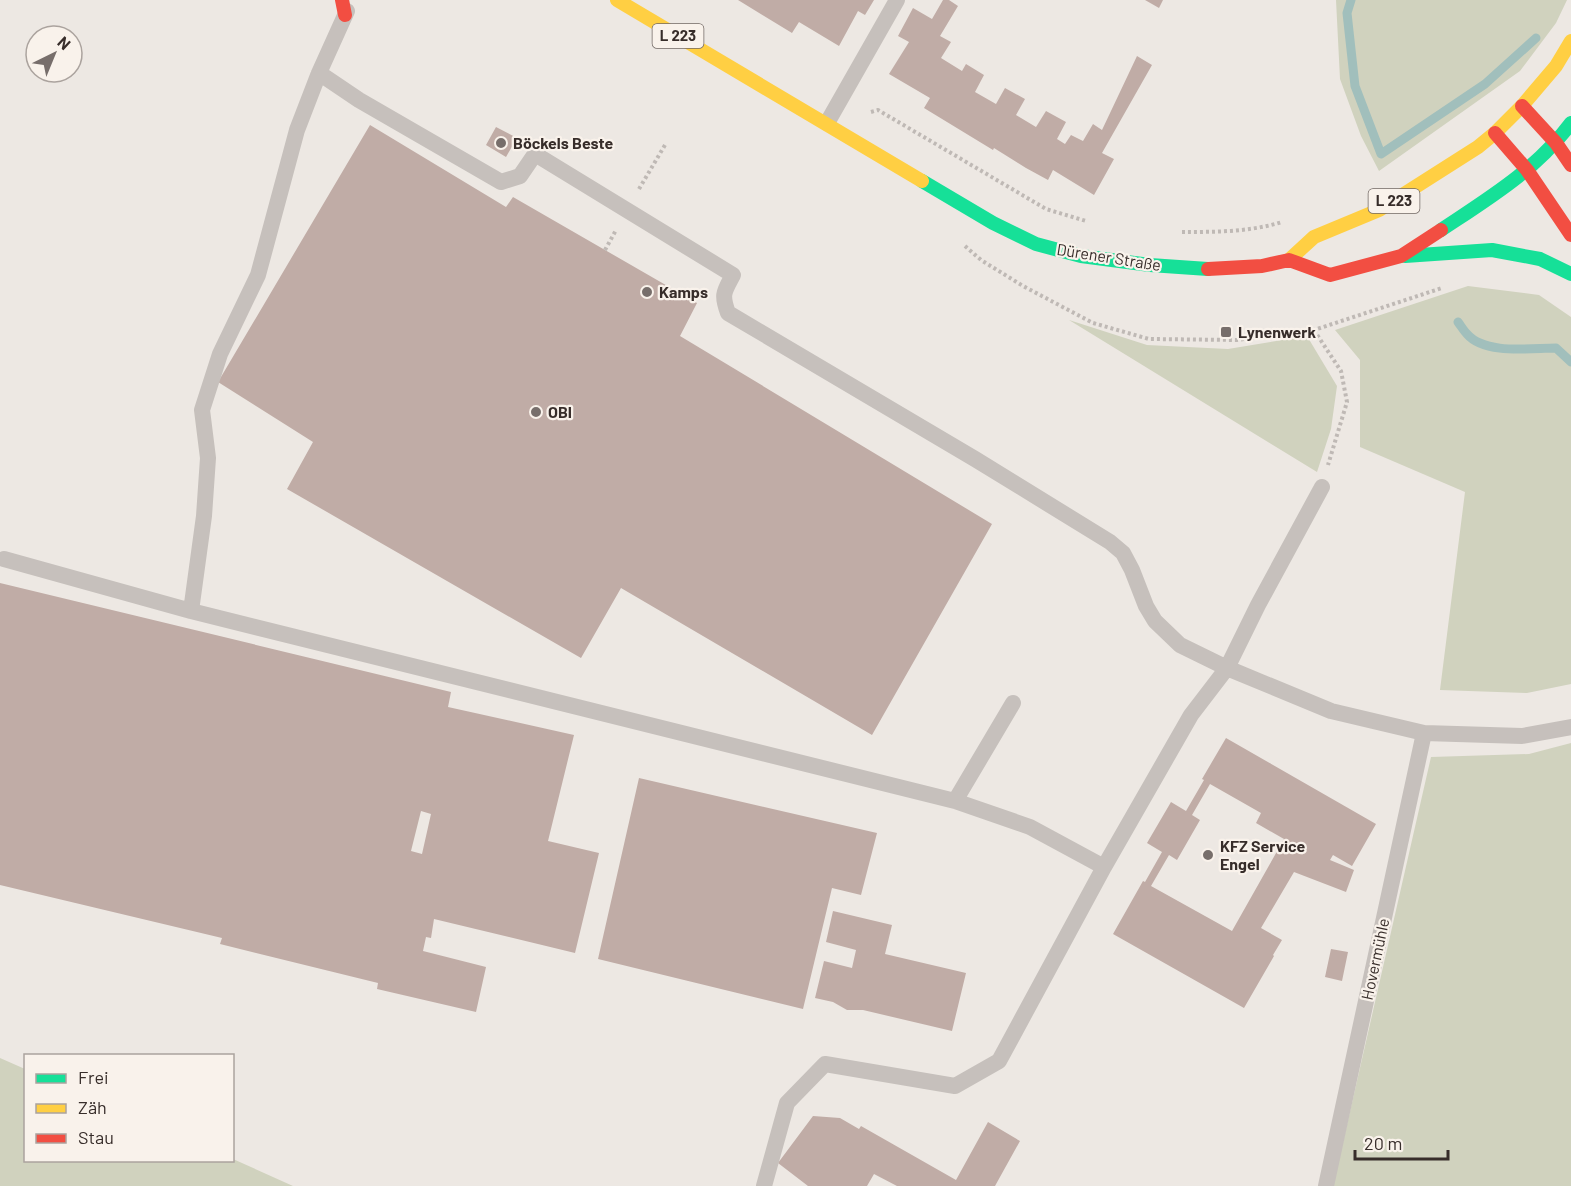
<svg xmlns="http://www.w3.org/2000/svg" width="1571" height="1186" viewBox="0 0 1571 1186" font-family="Barlow,sans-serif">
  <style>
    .green { fill: #d0d2be }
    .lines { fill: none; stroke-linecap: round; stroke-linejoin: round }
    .stream { stroke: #a1bfbc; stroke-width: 9 }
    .building { fill: #c0aca6; fill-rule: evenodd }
    .path { stroke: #bfb9b5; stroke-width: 4; stroke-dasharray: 3 3; stroke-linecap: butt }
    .lane { stroke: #c6c0bc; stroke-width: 16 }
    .fast { stroke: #16e098; stroke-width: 14 }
    .slow { stroke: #ffcf43; stroke-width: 14 }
    .jam { stroke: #f24e42; stroke-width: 14 }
    .poi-dot { fill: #776e6b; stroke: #f9f2eb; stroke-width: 2 }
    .labels { text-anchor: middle; stroke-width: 4.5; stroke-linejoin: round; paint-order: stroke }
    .shield { fill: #f9f2eb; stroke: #716864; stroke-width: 1.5 }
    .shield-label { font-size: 15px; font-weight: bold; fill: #372d2a }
    .poi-label { font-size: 16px; font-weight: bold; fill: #372d2a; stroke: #f9f2eb; text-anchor: start }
    .street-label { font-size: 16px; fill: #372d2a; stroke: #f9f2eb }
  </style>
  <rect width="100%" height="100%" fill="#ede8e3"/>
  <path class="green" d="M1336,0H1567L1556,23L1520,71L1379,171L1361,136L1340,79Z
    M1468,286L1539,295L1571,317V684L1527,693L1440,690L1465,492L1360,447V360L1335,330Z
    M1069,320L1147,345L1228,349L1307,336L1337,386L1331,429L1317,472Z
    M1571,743V1186H1333L1431,757L1529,754Z
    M0,1058L25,1069L26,1160H232L233,1159L293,1186H0Z"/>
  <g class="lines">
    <path class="stream" d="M1351,0L1347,13L1355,86L1381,154L1485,84L1536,38
      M1458,322C1461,326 1464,331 1467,334C1485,355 1531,348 1556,348L1571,362"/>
  </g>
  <path class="building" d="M738,0H874L865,15L858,11L839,46L799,22L792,33Z
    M943,0H949L958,6L940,36L951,42L941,58L962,71L966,64L984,75L975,92L996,104L1005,88L1025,99L1016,115L1036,127L1046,111L1066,122L1057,139L1065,144L1071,135L1083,141L1093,124L1102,130L1137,56L1152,65L1102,153L1114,159L1094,195L1053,170L1048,180L1026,168L994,148L993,150L924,108L930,98L889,74L909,42L898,36L913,8L932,19Z
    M1145,0H1163L1159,8Z
    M370,125L506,207L513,197L697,303L680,336L992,524L872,735L621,588L581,658L287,489L313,442L218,382Z
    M496,127L517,138L506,157L486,145Z
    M0,583L451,692L448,707L574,735L548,841L599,853L575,953L434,919L431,938L426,937L423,951L486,967L476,1012L377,989L378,983L220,944L222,938L0,885ZM421,811L431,814L422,854L411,851Z
    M1226,738L1376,824L1352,866L1333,855L1330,860L1354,870L1346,892L1294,872L1261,928L1282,940L1273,955L1274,956L1244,1008L1113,934L1143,881L1145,882L1162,852L1147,843L1171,802L1186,811L1204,780L1202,779ZM1210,784L1261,813L1256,823L1284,839L1232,931L1151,886L1169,855L1177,860L1200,820L1192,815Z
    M639,778L877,833L861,895L832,888L803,1009L598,959Z
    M833,911L892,925L885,954L966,973L952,1031L863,1010H847L833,1002L815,998L824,961L852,968L856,950L826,942Z
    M1331,949L1348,952L1342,981L1325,977Z
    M813,1116L840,1118L859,1129L861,1126L956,1180L988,1122L1020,1141L995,1186H897L874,1174L867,1186H808L778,1163Z"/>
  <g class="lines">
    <path class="path" d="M871,112L878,110L1046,209L1086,221
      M639,189L665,145
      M1182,232C1215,232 1250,232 1282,222
      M965,246L981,260L1023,286L1093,323L1149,339L1237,340L1314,330L1442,288
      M605,250L616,230
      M1314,330L1341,371L1347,402L1328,465"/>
    <path class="lane" d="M319,73L359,100L501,182L520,176L535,154L733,275C724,292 721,294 728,313L975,459L1110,542L1123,553L1132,570L1146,606L1155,621L1180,645L1227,668L1191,715L1104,867L999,1061L955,1086L825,1064L787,1103L764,1186
      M827,123L897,0
      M1322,487L1258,605L1227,668L1331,711L1424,733L1522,736L1571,727
      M4,559L191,611L955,801L1030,827L1104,867
      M191,611L204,516L208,458L202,410L220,354L258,275L297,130L319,73L347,11
      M955,801L1013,703
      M1326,1186L1424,733"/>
    <path class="fast" d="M922,181L993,223L1036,244L1081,256L1150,265L1208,269
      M1441,230C1489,198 1536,170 1571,123
      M1405,256L1492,250L1540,259L1571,274"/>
    <path class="slow" d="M617,0L922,181
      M1289,260L1314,237L1379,210L1478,147L1495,133L1522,106L1556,66L1571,41"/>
    <path class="jam" d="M342,0L345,15
      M1522,106L1556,143L1571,165
      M1495,133L1527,170L1571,235
      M1208,269L1262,266L1289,260L1330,275L1401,256L1441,230"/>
  </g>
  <g class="poi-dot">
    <circle cx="501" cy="143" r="6"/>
    <circle cx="647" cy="292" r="6"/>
    <rect x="1220" y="326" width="12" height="12" rx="3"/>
    <circle cx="536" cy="412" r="6"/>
    <circle cx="1208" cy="855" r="6"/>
  </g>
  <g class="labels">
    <g class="shield">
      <rect x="652.5" y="24" width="51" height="24" rx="4.5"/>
      <rect x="1368.5" y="189" width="51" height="24" rx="4.5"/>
    </g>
    <g class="shield-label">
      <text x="678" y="41">L 223</text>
      <text x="1394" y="206">L 223</text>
    </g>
    <g class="poi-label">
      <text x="513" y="149">Böckels Beste</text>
      <text x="659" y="298">Kamps</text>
      <text x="1238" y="338">Lynenwerk</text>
      <text x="548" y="418">OBI</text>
      <text x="1220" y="852">KFZ Service<tspan x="1220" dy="18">Engel</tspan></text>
    </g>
    <g class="street-label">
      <text transform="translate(1109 257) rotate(9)" y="6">Dürener Straße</text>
      <text transform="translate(1375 959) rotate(-78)" y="6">Hovermühle</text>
    </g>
  </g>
  <rect x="24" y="1054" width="210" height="108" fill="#f9f2eb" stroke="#aba39e" stroke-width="1.5"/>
  <rect x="36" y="1074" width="30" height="9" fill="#16e098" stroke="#aba39e" stroke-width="1.5"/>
  <text x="78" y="1084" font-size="18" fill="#372d2a">Frei</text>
  <rect x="36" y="1104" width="30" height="9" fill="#ffcf43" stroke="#aba39e" stroke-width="1.5"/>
  <text x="78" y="1114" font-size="18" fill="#372d2a">Zäh</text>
  <rect x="36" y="1134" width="30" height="9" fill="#f24e42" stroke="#aba39e" stroke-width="1.5"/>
  <text x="78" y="1144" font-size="18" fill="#372d2a">Stau</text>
  <g transform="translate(54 54) rotate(43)"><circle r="28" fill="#f9f2eb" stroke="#aba39e" stroke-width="1.5"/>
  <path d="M0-4.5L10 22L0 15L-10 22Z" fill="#776e6b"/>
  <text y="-9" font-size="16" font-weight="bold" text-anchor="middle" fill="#372d2a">N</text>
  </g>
  <path d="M1355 1150v9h93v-9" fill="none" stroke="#372d2a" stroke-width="3"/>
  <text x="1364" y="1150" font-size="18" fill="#372d2a" stroke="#f9f2eb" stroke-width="4.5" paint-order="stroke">20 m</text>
</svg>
